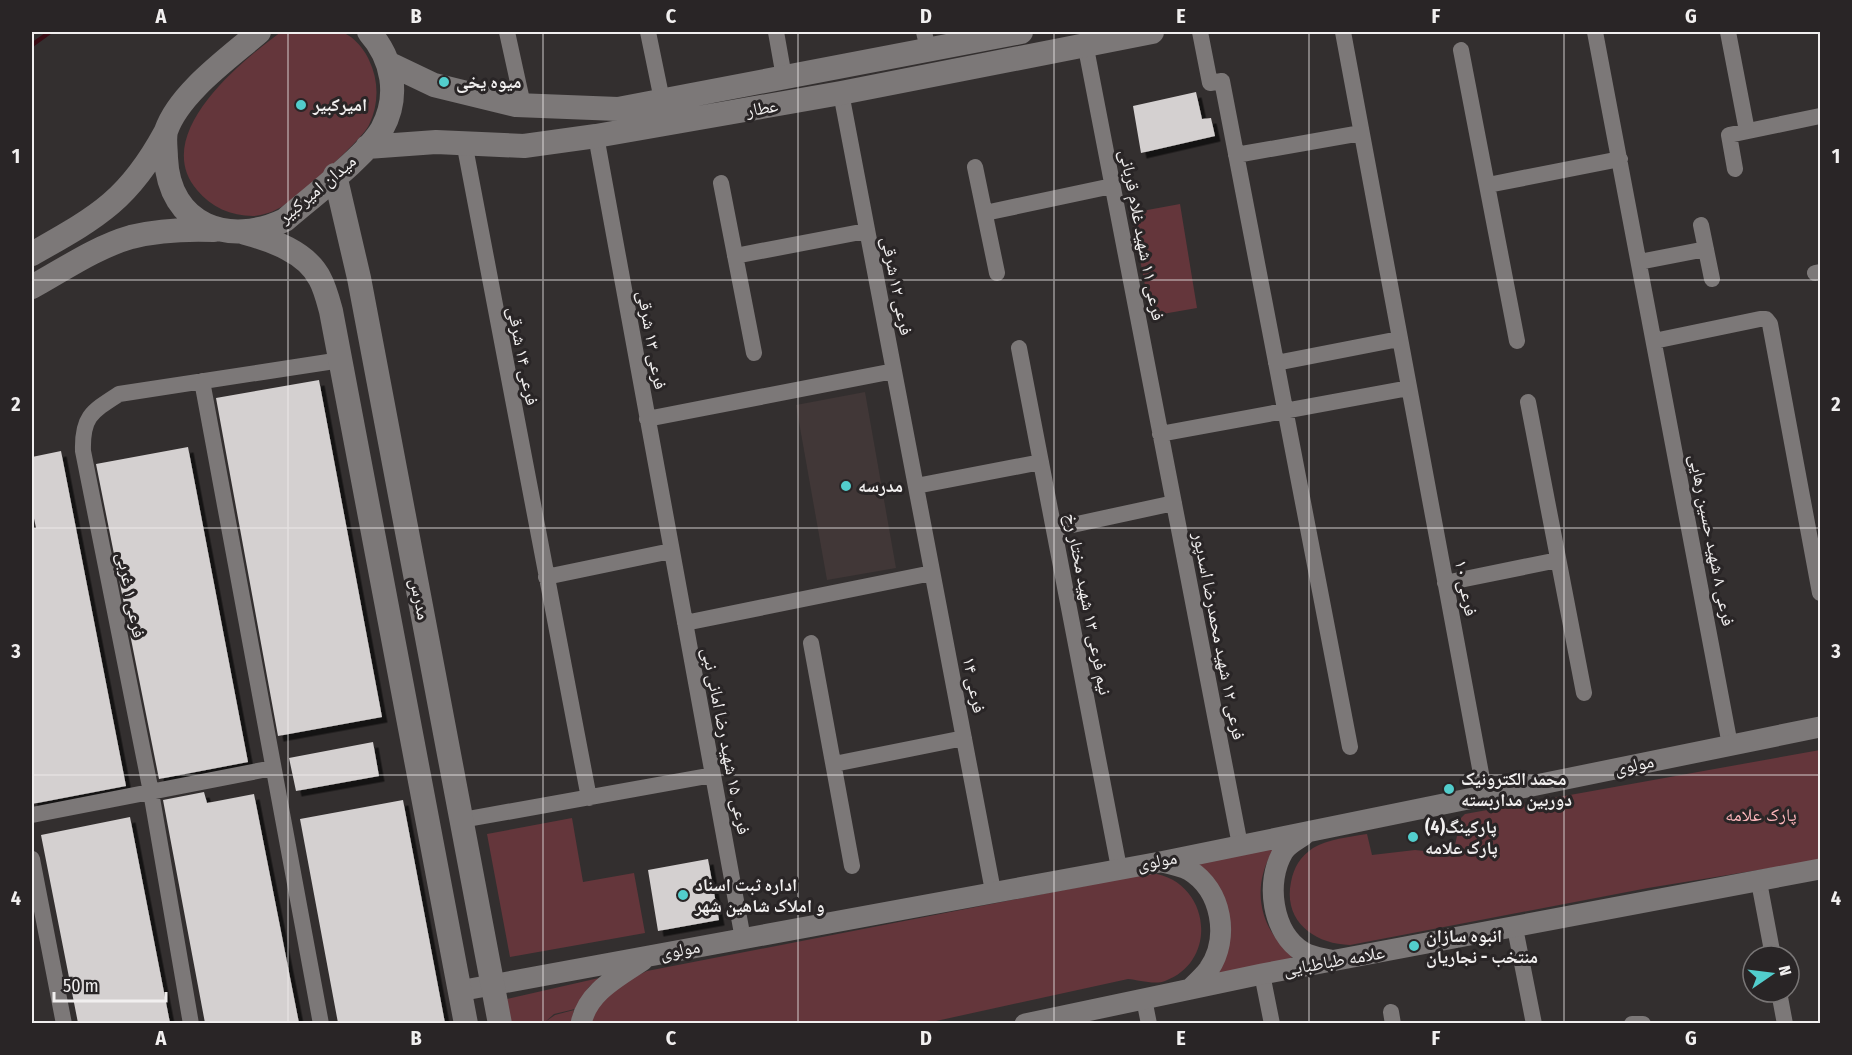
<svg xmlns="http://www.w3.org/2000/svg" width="1852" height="1055" viewBox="0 0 1852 1055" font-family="'Fira Sans Condensed','Noto Naskh Arabic',sans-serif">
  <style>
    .built { fill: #413737 }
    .green { fill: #64363b }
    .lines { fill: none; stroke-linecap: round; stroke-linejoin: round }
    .stream { stroke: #3a0c14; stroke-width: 4.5 }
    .building { fill: #d4d0d0; filter: url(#shadow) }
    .minor { stroke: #7c7878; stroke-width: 16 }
    .tertiary { stroke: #7c7878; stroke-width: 21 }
    .secondary { stroke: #7c7878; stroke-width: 24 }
    .grid { fill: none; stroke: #f1efef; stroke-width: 1.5; stroke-opacity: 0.55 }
    .poi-dot { fill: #52cdcc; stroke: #292526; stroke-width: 2 }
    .labels { text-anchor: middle; stroke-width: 6; stroke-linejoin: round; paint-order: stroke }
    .poi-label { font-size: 18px; font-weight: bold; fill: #f1efef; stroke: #292526; text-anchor: start }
    .street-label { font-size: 18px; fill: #f1efef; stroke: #292526 }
    .park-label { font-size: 18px; fill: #feb7bc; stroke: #292526 }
    .neatline { fill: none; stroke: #f1efef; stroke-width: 2 }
    .grid-label { font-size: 20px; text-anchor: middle; font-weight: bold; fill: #f1efef }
  </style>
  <defs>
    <filter id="shadow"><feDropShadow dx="5.5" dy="5.5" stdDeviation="0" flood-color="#0009"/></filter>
  </defs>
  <rect width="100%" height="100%" fill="#332f2f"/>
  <path class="built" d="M865,392L896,568L827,580L796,405Z"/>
  <path class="green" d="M281,32C297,32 326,28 340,32C352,34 365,50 369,60C379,81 379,104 369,125C361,141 299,196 283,206C273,212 264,215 253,216C231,216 211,207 197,190C150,135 241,61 281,32Z
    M1180,204L1197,308L1151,316L1131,213Z
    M1820,750V860L1648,888L1350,945C1314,944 1283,921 1291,882C1294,867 1300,857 1313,848C1328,839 1349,837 1367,834L1372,855L1415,850L1453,854L1461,818L1465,814Z
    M572,818L583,882L634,873L645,933L510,957L487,834Z
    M1274,849C1251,885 1258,928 1292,955L1291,960L1219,974L1222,957L1195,860Z
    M1151,873C1210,880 1220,961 1165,981C1155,985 1138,980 1128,979L927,1023L589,1024C598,999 623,982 647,971Z
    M599,978L589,987L575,1009L554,1014L545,1022L555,1015L574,1010L571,1023H511L507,999Z"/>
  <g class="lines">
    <path class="stream" d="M32,45L50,32"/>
  </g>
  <path class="building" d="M1196,92L1202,119L1211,118L1215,136L1141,153L1133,106Z
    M319,380L382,717L278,736L216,398Z
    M188,447L248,762L159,779L96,464Z
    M61,451L126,786L32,804V528H36L32,509V457Z
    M373,742L379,776L296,791L289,758Z
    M204,792L207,803L254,794L299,1023H205L163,800Z
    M403,800L445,1023H338L300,819Z
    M130,817L170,1023H78L41,835Z
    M708,859L719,920L658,931L648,870Z"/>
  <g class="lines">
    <path class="minor" d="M507,32L523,105
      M648,32L662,100
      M776,32L784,77
      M924,32L928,49
      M1200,32L1210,83L1222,81L1350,747
      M1343,32L1485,795
      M1595,32L1730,745
      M1728,32L1747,131
      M1085,43L1240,845
      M1461,50L1517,341
      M841,93L993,891
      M596,136L743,939
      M464,142L589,798
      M1236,155L1361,133
      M975,167L997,273
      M1735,169L1729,135L1820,116
      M721,183L754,353
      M1488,185L1620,159
      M985,213L1112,186
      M1701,225L1712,279
      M735,256L866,231
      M1639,262L1706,249
      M1815,273L1820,272
      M1654,341L1760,319H1766L1770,324L1820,593
      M1019,348L1119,868
      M1276,363L1399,339
      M202,381L321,1024
      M1528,402L1584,693
      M647,419L894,371
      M1160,434L1409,388
      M916,486L1041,462
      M1054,529L1174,503
      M546,577L671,551
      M1445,583L1558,560
      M685,623L932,573
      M811,643L852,866
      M834,764L964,738
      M32,815L273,768
      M462,820L713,775
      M32,859L64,1024
      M1759,882L1773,956
      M1515,928L1534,1024
      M1262,974L1272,1024
      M1779,992L1785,1024
      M1144,999L1149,1024
      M1391,1012L1393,1024
      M191,1024L151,792L83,451C82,417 91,412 119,394L341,360
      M1632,1024H1643"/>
    <path class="tertiary" d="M1304,835C1297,840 1287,845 1283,852C1265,882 1272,933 1303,952C1311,957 1321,958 1330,960
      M1162,862C1171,864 1181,866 1189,870C1222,890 1230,938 1209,969C1204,976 1196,983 1190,989
      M459,991L1160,862L1820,727
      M581,1024C587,992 618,977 643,960
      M1025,1024L1262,974L1820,869"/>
    <path class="secondary" d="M259,32C229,58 179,93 166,131C164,139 166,150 166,158C169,226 229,247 285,220C309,199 368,154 382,129C400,96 393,59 369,32
      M390,64L434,85L516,105L618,109L1021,32
      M367,147L436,142L524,146L596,136L841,93L1152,32
      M335,175L359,278L500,1024
      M245,233C271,240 307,252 320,279C325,288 328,300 331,311L466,1024
      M32,254C97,217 128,201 165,133
      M32,287C63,270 96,247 131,237C159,230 187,229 214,230"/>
  </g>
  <path class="grid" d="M288,32V1024M543,32V1024M798,32V1024M1054,32V1024M1309,32V1024M1564,32V1024M32,280H1820M32,528H1820M32,775H1820"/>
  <g class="poi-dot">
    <circle cx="444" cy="82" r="6"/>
    <circle cx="301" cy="105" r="6"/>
    <circle cx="846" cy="486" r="6"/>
    <circle cx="1449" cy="789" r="6"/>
    <circle cx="1413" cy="837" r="6"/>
    <circle cx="683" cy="895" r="6"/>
    <circle cx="1414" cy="946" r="6"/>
  </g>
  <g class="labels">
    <g class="poi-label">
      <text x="456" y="88">میوه یخی</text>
      <text x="313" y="111">امیرکبیر</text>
      <text x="858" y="492">مدرسه</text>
      <text x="1461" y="785">محمد الکترونیک<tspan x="1461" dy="21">دوربین مداربسته</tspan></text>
      <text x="1425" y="833">پارکینگ(4)<tspan x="1425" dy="21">پارک علامه</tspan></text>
      <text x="695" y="891">اداره ثبت اسناد<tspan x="695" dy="21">و املاک شاهین شهر</tspan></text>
      <text x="1426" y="942">انبوه سازان<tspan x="1426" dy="21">منتخب - نجاریان</tspan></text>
    </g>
    <g class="street-label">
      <text transform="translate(762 108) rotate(-10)" y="6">عطار</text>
      <text transform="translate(317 189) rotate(-40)" y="6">میدان امیرکبیر</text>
      <text transform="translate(1142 235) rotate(79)" y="6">فرعی ۱۱ شهید غلام قربانی</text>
      <text transform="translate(897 286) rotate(79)" y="6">فرعی ۱۲ شرقی</text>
      <text transform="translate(652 340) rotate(80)" y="6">فرعی ۱۳ شرقی</text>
      <text transform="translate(523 356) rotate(79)" y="6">فرعی ۱۴ شرقی</text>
      <text transform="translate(1712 540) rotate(79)" y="6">فرعی ۸ شهید حسین رهایی</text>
      <text transform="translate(1466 588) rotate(79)" y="6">فرعی ۱۰</text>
      <text transform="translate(131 595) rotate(79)" y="6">فرعی ۱ غربی</text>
      <text transform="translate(420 599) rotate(79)" y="6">مدرس</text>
      <text transform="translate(1088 604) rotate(79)" y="6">نیم فرعی ۱۳ شهید مختار رخ</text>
      <text transform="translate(1219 636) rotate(79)" y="6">فرعی ۱۲ شهید محمدرضا اسدپور</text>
      <text transform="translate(974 685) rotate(79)" y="6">فرعی ۱۴</text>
      <text transform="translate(726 741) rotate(79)" y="6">فرعی ۱۵ شهید رضا امانی نبی</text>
      <text transform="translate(1634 765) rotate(-12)" y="6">مولوی</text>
      <text transform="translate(1157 861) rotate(-10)" y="6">مولوی</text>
      <text transform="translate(680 950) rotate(-10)" y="6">مولوی</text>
      <text transform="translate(1334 961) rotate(-10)" y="6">علامه طباطبایی</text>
    </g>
    <g class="park-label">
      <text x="1761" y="821">پارک علامه</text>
    </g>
  </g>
  <rect width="1852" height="1055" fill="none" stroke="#292526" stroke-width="66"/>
  <g transform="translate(1771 974) rotate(76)"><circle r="28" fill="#292526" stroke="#797676" stroke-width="1.5"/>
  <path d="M0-4.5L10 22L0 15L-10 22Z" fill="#52cdcc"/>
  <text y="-9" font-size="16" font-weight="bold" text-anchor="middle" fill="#f1efef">N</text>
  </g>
  <path d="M54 992v9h112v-9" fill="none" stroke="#f1efef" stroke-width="3"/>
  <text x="63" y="992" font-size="18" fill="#f1efef" stroke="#292526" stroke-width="4.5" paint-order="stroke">50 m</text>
  <rect x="33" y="33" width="1786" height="989" class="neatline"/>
  <g class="grid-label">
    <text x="161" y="23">A</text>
    <text x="416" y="23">B</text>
    <text x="671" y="23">C</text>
    <text x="926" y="23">D</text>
    <text x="1181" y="23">E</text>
    <text x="1436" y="23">F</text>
    <text x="1691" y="23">G</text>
    <text x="16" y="163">1</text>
    <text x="1836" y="163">1</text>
    <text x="16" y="411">2</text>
    <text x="1836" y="411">2</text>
    <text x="16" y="658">3</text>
    <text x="1836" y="658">3</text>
    <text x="16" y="905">4</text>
    <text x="1836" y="905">4</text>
    <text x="161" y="1045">A</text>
    <text x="416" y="1045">B</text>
    <text x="671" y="1045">C</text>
    <text x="926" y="1045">D</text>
    <text x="1181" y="1045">E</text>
    <text x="1436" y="1045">F</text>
    <text x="1691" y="1045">G</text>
  </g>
</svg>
